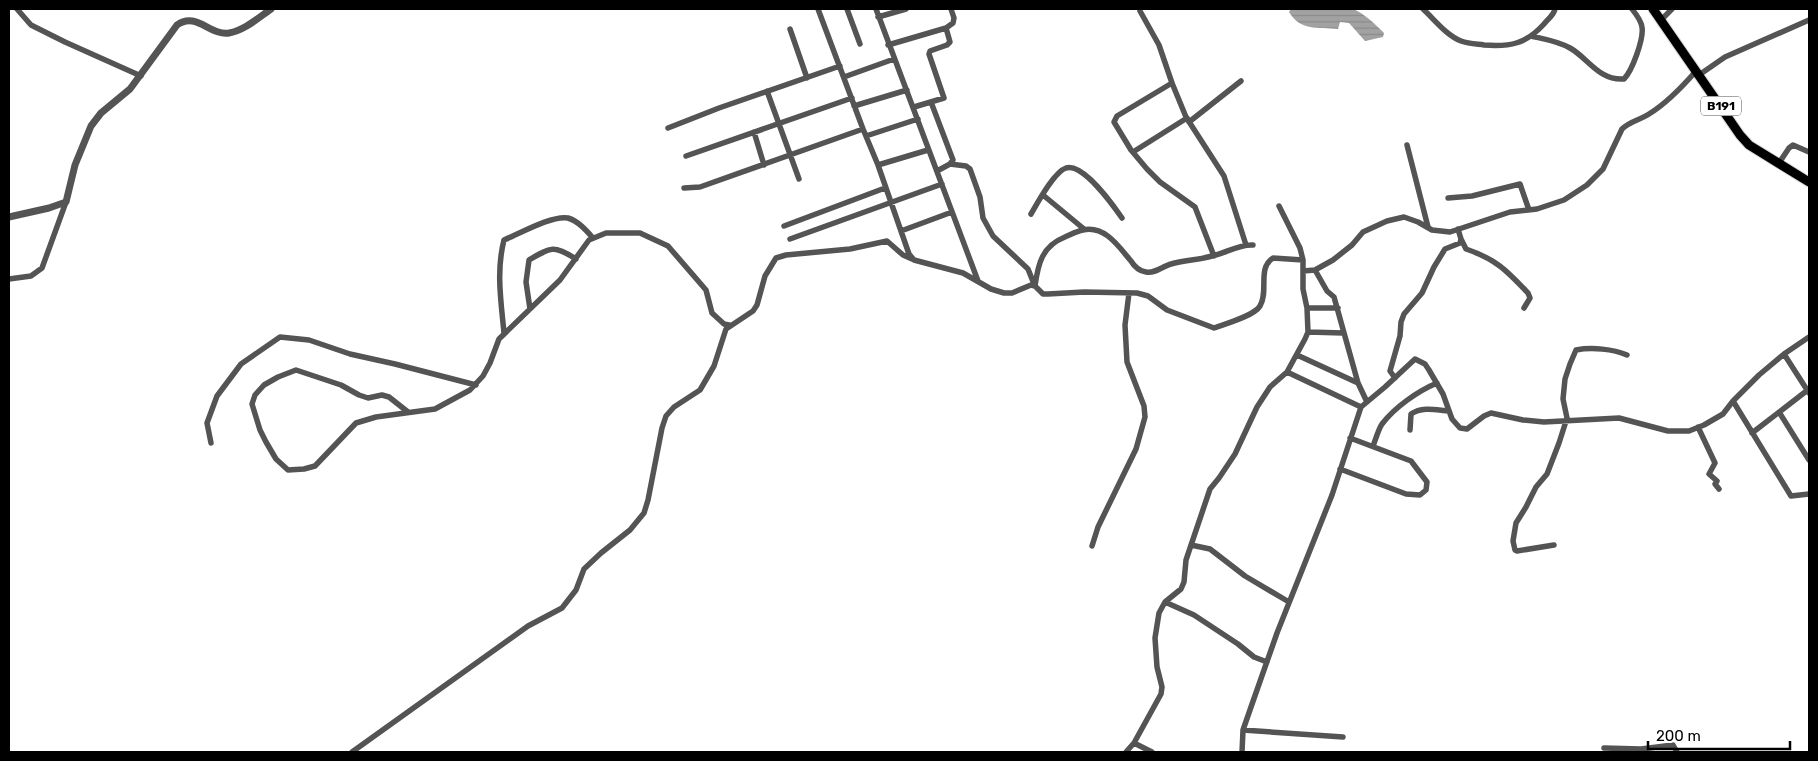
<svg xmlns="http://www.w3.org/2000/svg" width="1818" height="761" viewBox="0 0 1818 761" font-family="Rubik,sans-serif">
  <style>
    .water { fill: url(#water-rules) }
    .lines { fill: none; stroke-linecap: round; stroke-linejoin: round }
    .primary-casing { stroke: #dbdbdb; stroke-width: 11 }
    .minor { stroke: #545454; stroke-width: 5.5 }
    .tertiary { stroke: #545454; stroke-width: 7 }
    .primary { stroke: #000; stroke-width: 9 }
    .labels { text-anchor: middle; stroke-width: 4; stroke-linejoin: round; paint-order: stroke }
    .shield { fill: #fff; stroke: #4c4c4c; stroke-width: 1 }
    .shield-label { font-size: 12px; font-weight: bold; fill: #000 }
  </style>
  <defs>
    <pattern id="water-rules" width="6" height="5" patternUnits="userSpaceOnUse" patternTransform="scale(1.25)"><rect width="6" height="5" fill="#a2a2a2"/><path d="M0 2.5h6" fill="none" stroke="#8a8a8a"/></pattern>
  </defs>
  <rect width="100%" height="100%" fill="#fff"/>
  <path class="water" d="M1291,9C1303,9 1345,6 1353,9C1365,14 1375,24 1384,33L1383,37L1365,41L1349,23L1340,22L1338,29C1318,27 1300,31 1289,12Z"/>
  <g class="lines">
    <defs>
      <path id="primary" d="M1653,9L1740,135L1749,145L1809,182"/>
    </defs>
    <use href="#primary" class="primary-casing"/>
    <path class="minor" d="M17,9L31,25L65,42L141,76
      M818,9L863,129L878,165L909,254L914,260L963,273L991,289L1004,293H1012L1031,285L1035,286L1043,294H1048L1084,292L1137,293L1148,296L1167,310L1214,328C1225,324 1254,316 1260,306C1269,291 1257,268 1273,258L1303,260V289L1307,308L1308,332L1305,339L1287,372L1270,387L1257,407L1235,454L1219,478L1210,489L1186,560L1184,582L1181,589L1165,602L1159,613L1155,638L1157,667L1162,687L1161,694L1134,743L1152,752
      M847,9L860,44
      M876,9L978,281
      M1423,9C1435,20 1446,35 1461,41C1469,44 1477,44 1484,45C1510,47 1526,44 1544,24C1548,19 1554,15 1555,9
      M1140,11L1159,45L1172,83L1186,117L1224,176L1246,245
      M878,17L906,9
      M1660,21L1672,9
      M790,29L807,78
      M1531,36C1544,39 1558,41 1570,48C1588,58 1599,81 1624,79C1632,71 1644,39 1642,27C1641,20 1636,14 1632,9
      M888,45L946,28L953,23L954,18L951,9
      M1699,75L1725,57L1809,20
      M844,77L894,59
      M1172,83L1117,116L1114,122L1131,150L1147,169L1160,182L1195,207L1214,256
      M767,91L799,179
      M931,102L953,160L950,164L937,171
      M854,106L907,90
      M914,107L944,98L929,54L930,51L947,45L950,42L946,28
      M1189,122L1241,81
      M668,128L719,108L840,66
      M754,132L764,165
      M866,136L918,119
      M1407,145L1428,227
      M1133,152L1187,118
      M686,156L852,98
      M1779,163L1789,148L1793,145L1809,152
      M950,164L966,166L970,169L980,197L983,218L993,236L1028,269L1034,284
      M878,165L928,150
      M684,188L700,187L863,129
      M1043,195L1084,229
      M1448,198L1472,196L1520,184L1529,210
      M1279,206L1300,248L1303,260
      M1031,214C1038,202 1054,172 1066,168C1083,163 1113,205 1122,218
      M784,226L885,188
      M901,231L952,212
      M790,239L942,184
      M1461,239L1466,249C1496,259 1507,271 1528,293L1530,298L1524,308
      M1315,270L1327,291L1334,297L1358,383L1367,402
      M1303,271L1315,270L1333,260L1352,245L1363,232L1387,221L1404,217L1418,222L1432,230L1450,232L1510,212L1537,209L1564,200L1587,185L1603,169L1622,129C1630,121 1640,120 1649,114C1667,103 1683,86 1696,71
      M9,279L31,276L42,268L66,202
      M1035,286C1038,264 1042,246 1065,237C1070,235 1077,231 1083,230C1105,225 1119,247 1131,261C1134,266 1139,271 1146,272C1155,274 1163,266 1171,264C1184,260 1199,260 1212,256C1226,253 1239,244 1253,245
      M1307,308H1338
      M530,309L526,282L529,260C551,247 554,245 576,259
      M1308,332L1343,333
      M504,333C501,301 496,271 504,240C519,234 552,215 568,218C578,221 586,230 593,238
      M1784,354L1809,393
      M1297,355L1358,383
      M1287,372L1361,407
      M1395,378L1390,371L1400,336L1401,322L1404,314L1422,293L1434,267L1445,249L1460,243L1461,239L1458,229
      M1733,401L1791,496L1809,494
      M408,412L389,397L382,395L368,398L359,395L341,385L296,370L278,377L264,385L255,395L252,404L260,430L266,442L276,459L288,470L304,469L315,466L356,423L376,417L435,409L470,390L483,376L490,363L499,339L560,280L589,240L606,233H640L668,246L706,290L712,313L724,324L729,325
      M1779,412L1809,460
      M1698,427L1715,463L1709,474L1717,481L1715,484L1719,489
      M1410,430L1411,414C1423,406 1436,410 1449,411
      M1752,433L1809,389
      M211,443L207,423L217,396L241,364L280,337L309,340L350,354L395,364L476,385
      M1373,446C1376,439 1378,430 1382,424C1395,407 1418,391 1437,383
      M1340,469L1406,494L1420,495L1426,490L1427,482L1411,461L1350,438
      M1191,545L1210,549L1245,576L1289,602
      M1554,545L1517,551L1515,550L1513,541L1516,523L1526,507L1536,487L1547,474L1559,443L1567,418L1563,399L1565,379L1570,364L1576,350C1592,347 1613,349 1627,355
      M1092,546L1098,527L1136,449L1145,417L1144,406L1127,362L1125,325L1129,293
      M1165,602L1194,615L1238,644L1254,657L1267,662
      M1243,730L1343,737
      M1604,748L1641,749L1673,745L1677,752
      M352,752L528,626L562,608L576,590L584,569L601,553L630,530L644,513L648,500L662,428L666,416L674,407L700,390L714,366L726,329L753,311L757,305L765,276L776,258L786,255L850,249L887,241L903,255L912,259
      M1126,752L1134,743
      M1242,752L1243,730L1251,707L1277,633L1332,495L1361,407L1385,387L1415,359L1425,364L1429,370L1443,394L1452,419L1460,428L1467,429L1484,416L1491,413L1523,420L1544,422L1619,418L1668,431H1689L1704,425L1723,414L1733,401L1759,375L1784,354L1809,337"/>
    <path class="tertiary" d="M9,217L49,208L66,202L75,165L91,126L101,113L130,89L177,25C196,11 210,36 229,33C245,30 258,18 271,9"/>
    <use href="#primary" class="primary"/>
  </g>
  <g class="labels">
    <rect class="shield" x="1701" y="96.5" width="40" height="19" rx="4"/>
    <g class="shield-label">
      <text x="1721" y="110">B191</text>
    </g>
  </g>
  <rect width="1818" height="761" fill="none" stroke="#000000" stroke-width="20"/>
  <path d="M1648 741v8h142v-8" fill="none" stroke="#000000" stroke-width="2.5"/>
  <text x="1656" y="741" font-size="15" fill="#000000" stroke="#ffffff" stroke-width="4" paint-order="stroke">200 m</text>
</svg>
